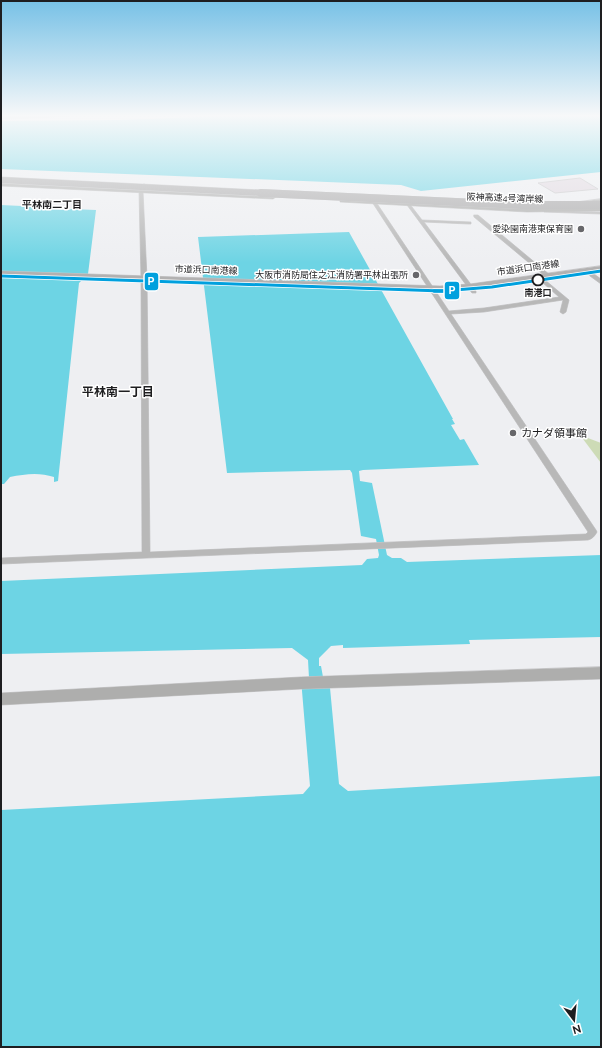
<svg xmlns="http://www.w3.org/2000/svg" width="602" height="1048" viewBox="0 0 602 1048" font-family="Raleway,'Noto Sans JP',sans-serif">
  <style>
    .green { fill: #cddbb6 }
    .water { fill: #6dd4e4 }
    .building { fill: #e1d8e0; stroke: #c9c8ca }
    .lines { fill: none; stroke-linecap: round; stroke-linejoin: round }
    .street-casing { stroke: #c9c9cb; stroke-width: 1 }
    .secondary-casing { stroke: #c9c9cb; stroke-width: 1 }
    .primary-casing { stroke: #c9c9cb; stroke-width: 1 }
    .street { fill: #b8b8b8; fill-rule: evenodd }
    .secondary { fill: #aeaead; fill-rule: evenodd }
    .primary { fill: #b2b1b1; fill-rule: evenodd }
    .highway-bridge-far1-casing { stroke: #c9c9cb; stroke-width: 7; stroke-linecap: butt }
    .highway-bridge-casing { stroke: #c9c9cb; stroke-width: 8; stroke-linecap: butt }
    .highway-bridge-far1 { stroke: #acabac; stroke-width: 6 }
    .highway-bridge { stroke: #acabac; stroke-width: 8 }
    .rail-1-far1-casing { stroke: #fff; stroke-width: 4.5 }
    .rail-1-casing { stroke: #fff; stroke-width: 5.5 }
    .rail-1-far1 { stroke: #00a0de; stroke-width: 3 }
    .rail-1 { stroke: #00a0de; stroke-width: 3.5 }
    .poi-dot { fill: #67676a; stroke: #fff; stroke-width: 1.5 }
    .stop-dot { fill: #fff; stroke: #1e1e20; stroke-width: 2 }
    .labels { text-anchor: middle; stroke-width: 3; stroke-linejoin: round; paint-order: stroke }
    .far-street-label { font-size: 9px; fill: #1e1e20; stroke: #fff }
    .far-poi-label { font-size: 9px; fill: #1e1e20; stroke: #fff; text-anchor: end }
    .far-stop-label { font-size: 9px; font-weight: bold; fill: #1e1e20; stroke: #fff }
    .far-neighbourhood-label { font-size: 10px; font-weight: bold; fill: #1e1e20; stroke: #fff }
    .poi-label { font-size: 11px; fill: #1e1e20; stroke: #fff; text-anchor: start }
    .neighbourhood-label { font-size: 12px; font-weight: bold; fill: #1e1e20; stroke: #fff }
    .line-badge { stroke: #fff; stroke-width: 1.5 }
    .badge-label { font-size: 11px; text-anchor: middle; font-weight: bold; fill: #fff }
  </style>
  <rect width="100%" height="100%" fill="#eeeff2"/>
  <path class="green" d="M580,435L601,443V463Z"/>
  <path class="water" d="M225,116H601V172L421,191L401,185L1,169V121L119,120Z
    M1,205L22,206V207H47L45,209L69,210L71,209L96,210L88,274L79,283L58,481L54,482V477C39,472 25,474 10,477L4,484H1Z
    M349,232L453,419H452L455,424L451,425L460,440L464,439L479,465L363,470L359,471L360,481L372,483L387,555L392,558H401L407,562L601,555V637L469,640L470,644L343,648V645L331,646L319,658V666H321L323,677H329L339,784L348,791L601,776V1047H1V810L303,794L310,786L301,679L309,678L308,660L292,648L1,654V581L362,565L367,559L378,558L379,555L376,539L361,536L352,473L350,470L227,473L198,237Z"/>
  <path class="building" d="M580,178L598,189L555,193L538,183Z"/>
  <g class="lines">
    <defs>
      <path id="street" d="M41,116L40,118L1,119V117Z
        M144,184L147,185L143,191L147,278L150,552L586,534L588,532L372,202L381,196H382V198L376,202L449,311L484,308L559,297L543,283L542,282L545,280L569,300L566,312L563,314L560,312L563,300L484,312L451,314L596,530L597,532C595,536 592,539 588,540L1,564V558L142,552L141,278L139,191Z
        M601,199V201L580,203L578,202Z
        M407,203H409L422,220L471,222V224H469L424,222L476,291V293H472L407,205Z
        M546,210L601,212V214L544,212V210Z
        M474,215H478L550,275V277H546L474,217Z
        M590,274H594L601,279V284L590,276Z"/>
      <path id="secondary" d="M38,116H69L40,118Z
        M1,182L273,195L276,197L273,199L1,186Z
        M342,199L527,208L601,207V211L527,212L340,202V200Z
        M601,667V679L301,689L1,705V693L301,677Z"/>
      <path id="primary" d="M601,266V270L470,288L440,290L1,275V271L440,286L470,284Z"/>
    </defs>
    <use href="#street" class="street-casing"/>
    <use href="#secondary" class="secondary-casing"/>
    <use href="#primary" class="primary-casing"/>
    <use href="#street" class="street"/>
    <use href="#secondary" class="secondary"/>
    <use href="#primary" class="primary"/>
    <defs>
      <path id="highway-bridge-far1" d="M1,180L282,194"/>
      <path id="highway-bridge" d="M261,193L521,205H601"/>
    </defs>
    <use href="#highway-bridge-far1" class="highway-bridge-far1-casing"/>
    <use href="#highway-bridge" class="highway-bridge-casing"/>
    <use href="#highway-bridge-far1" class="highway-bridge-far1"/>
    <use href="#highway-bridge" class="highway-bridge"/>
    <defs>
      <path id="rail-1-far1" d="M1,276L442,291L492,287L601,271"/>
      <path id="rail-1" d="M434,291H445"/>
    </defs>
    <use href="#rail-1-far1" class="rail-1-far1-casing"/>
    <use href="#rail-1" class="rail-1-casing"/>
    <use href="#rail-1-far1" class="rail-1-far1"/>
    <use href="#rail-1" class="rail-1"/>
  </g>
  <linearGradient id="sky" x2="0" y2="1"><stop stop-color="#77c1e6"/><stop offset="0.44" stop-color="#f7f8f9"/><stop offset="1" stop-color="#f7f8f9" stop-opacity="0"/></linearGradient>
  <rect width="602" height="263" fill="url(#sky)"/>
  <g class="poi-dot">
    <circle cx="581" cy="229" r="4"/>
    <circle cx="416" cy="275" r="4"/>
    <circle cx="513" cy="433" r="4"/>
  </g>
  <circle class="stop-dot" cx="538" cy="280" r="5.5"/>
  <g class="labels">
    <g class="far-street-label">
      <text transform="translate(505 198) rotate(2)" y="3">阪神高速4号湾岸線</text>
      <text transform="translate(528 268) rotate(-8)" y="3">市道浜口南港線</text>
      <text transform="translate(206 270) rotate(2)" y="3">市道浜口南港線</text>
    </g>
    <g class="far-poi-label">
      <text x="573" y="232">愛染園南港東保育園</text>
      <text x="408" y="278">大阪市消防局住之江消防署平林出張所</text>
    </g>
    <g class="far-stop-label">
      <text x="538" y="296">南港口</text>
    </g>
    <g class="far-neighbourhood-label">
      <text x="52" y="208">平林南二丁目</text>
    </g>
    <g class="poi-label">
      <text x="521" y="437">カナダ領事館</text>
    </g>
    <g class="neighbourhood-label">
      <text x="118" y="396">平林南一丁目</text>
    </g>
  </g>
  <g class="line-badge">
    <rect x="144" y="272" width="15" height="19" rx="4" fill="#00a0de"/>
    <rect x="444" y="281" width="16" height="19" rx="4" fill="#00a0de"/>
  </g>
  <g class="badge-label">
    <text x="151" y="285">P</text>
    <text x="452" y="294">P</text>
  </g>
  <rect width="602" height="1048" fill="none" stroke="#1e1e20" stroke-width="4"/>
  <g transform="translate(574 1020) rotate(164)" stroke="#ffffff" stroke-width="3" paint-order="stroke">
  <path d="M0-3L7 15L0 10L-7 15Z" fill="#1e1e20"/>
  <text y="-6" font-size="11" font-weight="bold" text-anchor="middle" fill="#1e1e20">N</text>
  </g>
</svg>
